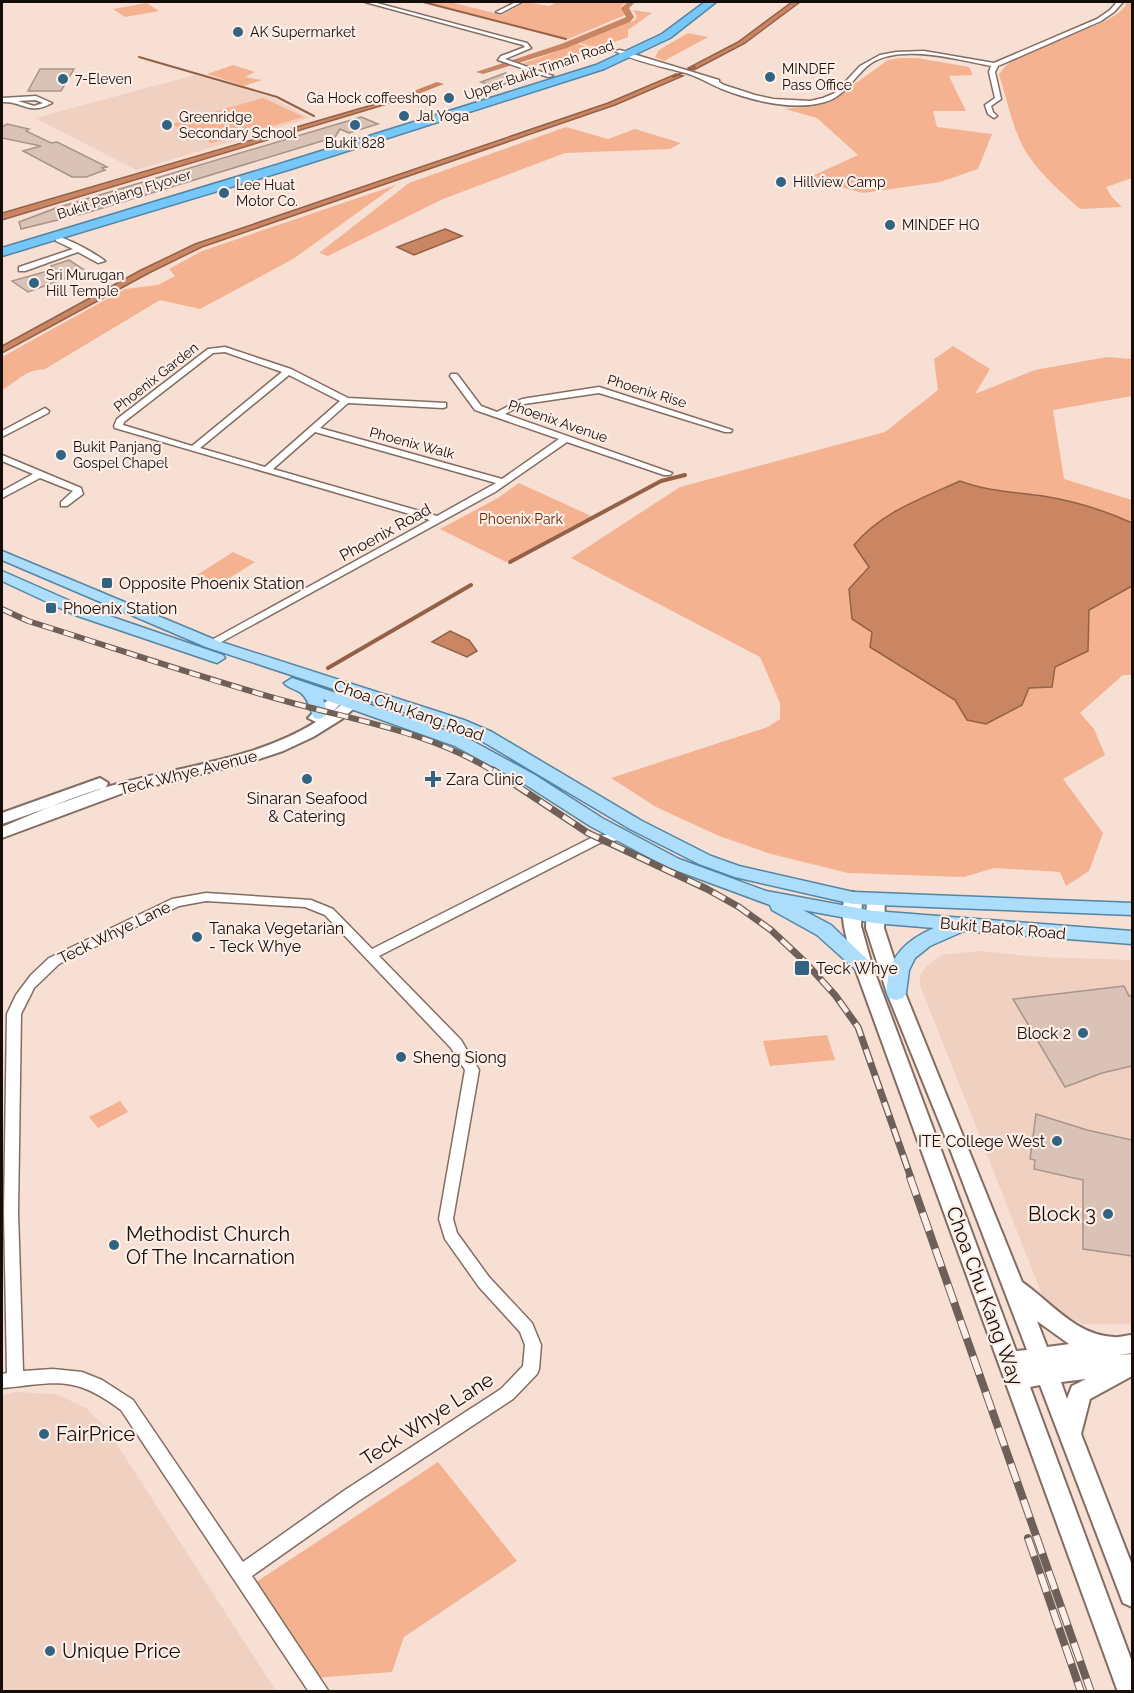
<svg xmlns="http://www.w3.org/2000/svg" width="1134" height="1693" viewBox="0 0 1134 1693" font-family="Raleway,sans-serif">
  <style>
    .built { fill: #f0d1c1 }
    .green { fill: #f4b290 }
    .water { fill: #ca8562; stroke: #946147; stroke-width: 1.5 }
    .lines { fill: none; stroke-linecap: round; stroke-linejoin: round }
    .stream-far1 { stroke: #946147; stroke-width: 2 }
    .stream { stroke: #946147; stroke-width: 4 }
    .canal { fill: #ca8562; fill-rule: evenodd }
    .building { fill: #dac2b6; stroke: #a99388; stroke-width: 1.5 }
    .street-casing { stroke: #836d63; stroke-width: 3 }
    .secondary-casing { stroke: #836d63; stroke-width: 4 }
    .primary-casing { stroke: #5385a5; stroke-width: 3 }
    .highway-casing { stroke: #5385a5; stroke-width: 3 }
    .street { fill: #fff; fill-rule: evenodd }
    .secondary { fill: #fff; fill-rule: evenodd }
    .primary { fill: #acddfb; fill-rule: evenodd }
    .highway { fill: #75c6f9; fill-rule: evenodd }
    .rail-far2-casing { stroke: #6e5f58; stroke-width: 6 }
    .rail-far1-casing { stroke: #6e5f58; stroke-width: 7 }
    .rail-casing { stroke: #6e5f58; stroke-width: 8 }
    .rail-far2 { stroke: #fdeee7; stroke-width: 4; stroke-dasharray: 11; stroke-linecap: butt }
    .rail-far1 { stroke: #fdeee7; stroke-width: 4.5; stroke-dasharray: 14; stroke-linecap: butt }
    .rail { stroke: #fdeee7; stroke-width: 6; stroke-dasharray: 19; stroke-linecap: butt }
    .poi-dot { fill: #326482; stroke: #fdeee7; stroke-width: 2 }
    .labels { text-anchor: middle; stroke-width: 4.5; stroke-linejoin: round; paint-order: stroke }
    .far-poi-label { font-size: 14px; fill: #150d09; stroke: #fdeee7; text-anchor: start }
    .far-street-label { font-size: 14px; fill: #150d09; stroke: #fdeee7 }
    .far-park-label { font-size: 14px; fill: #692a00; stroke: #fdeee7 }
    .street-label { font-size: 16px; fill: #150d09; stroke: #fdeee7 }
    .poi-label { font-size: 16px; fill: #150d09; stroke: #fdeee7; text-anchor: start }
    .near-poi-label { font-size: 20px; fill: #150d09; stroke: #fdeee7; text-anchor: start }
    .near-street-label { font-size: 20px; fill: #150d09; stroke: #fdeee7 }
  </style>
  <rect width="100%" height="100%" fill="#f7dfd3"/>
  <path class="built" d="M195,75L273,98L310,118L136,170L35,118Z
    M979,951L1040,957L1132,960V1324H1084L1064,1315L1043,1297L920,985V975L925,968L941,955Z
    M15,1392L56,1394L86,1408L107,1429L276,1691H2V1395Z"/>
  <path class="green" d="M425,2H450L502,15L526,2L549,6L558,2H627L621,6L625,15L568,39Z
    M1127,2H1132V178L1106,187L1111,196L1122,207L1080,209C1061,192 1042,176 1028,155C1013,133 1008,101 999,75C1014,43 1120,29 1127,2Z
    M147,3L159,11L125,17L113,9Z
    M633,10L652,13L628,30V37C624,39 598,47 595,47C591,47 585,44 580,43L635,20L637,16Z
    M688,33L708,37L664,61L655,57L659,50Z
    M578,44L594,48L544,69L521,64Z
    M900,58H917L969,67L973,75L949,76L966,111H933L937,127L992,134L978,169L940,182L863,193L808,178L858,155L817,118L785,109L828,103L888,60Z
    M233,65L255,72L245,77L262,80L244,86L207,74Z
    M263,98L304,117L212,143L171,124Z
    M566,127L608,139L635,129L681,143L670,149L565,153L443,199L328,256L319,253L409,183Z
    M396,185L293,259L200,309L160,300L45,369C23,371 21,379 2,390V357L125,289L158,285L175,276L169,269L202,251Z
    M953,346L990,369L975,394L1035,370L1107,357L1132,359V396L1053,410L1064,479L1132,500V523C1104,510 1074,501 1043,496C1014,492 986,491 959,481L861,574L872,632L892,662L914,673L956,700L967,720L1029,688L1055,667L1087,651L1089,610L1132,586V675H1123L1080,713L1094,729L1105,755L1063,779L1103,833L1089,871L1066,886L1060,872L994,868L964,877L848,873L771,854L719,836L656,807L611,778L768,727L780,719V703L760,657L571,558L680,487L885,432L938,390L934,359Z
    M519,483L591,516L506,562L440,529L498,498Z
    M233,552L255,562L212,589L189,580Z
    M827,1035L835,1060L770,1066L763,1041Z
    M120,1101L128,1112L98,1128L89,1117Z
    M438,1462L517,1561L404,1637L392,1672L300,1679L244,1590Z"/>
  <path class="water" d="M792,2H800L745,43L694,70L688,68L738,42Z
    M676,74L683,76L615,105L202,247L149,273L2,353V346L141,270L195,244L608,103Z
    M406,95L410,97L2,220V213Z
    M445,229L462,236L414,255L397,247Z
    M960,481C986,491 1014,492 1043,496C1074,501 1104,510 1132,523V586L1089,610L1088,651L1055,667L1052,687L1029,688L1022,705L986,724L967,720L955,700L870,647L872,632L852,619L849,589L869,567L854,545C882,512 920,499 960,481Z
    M450,631L469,640L477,651L467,657L432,642Z"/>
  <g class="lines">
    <path class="stream-far1" d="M423,2L566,39
      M139,57L277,97L314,116
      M673,77L695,67"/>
    <path class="stream" d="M510,562L661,481L685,475
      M328,668L471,585"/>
    <path class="canal" d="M628,2H635L629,8L634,17L630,22L567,48L483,74L476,72L561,44L624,18L626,17L621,8Z
      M437,82L444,84L392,104L385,102Z"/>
  </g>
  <path class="building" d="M40,69H74L61,91H28Z
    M505,73L522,78L496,87L481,82Z
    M361,117L378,124L349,133L340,129L335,137L86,213L21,229L19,222L56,208Z
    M7,124L29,129L26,131L51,143L57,142L107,167L102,168L105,170L86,177H72L23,151L41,146L2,138V127Z
    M69,260L86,271L28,292L12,281L55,269L51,266Z
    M1124,986L1129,996L1132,995V1066L1102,1073L1065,1087L1013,999Z
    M1036,1114L1087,1130L1132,1140V1256L1083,1249V1180L1034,1169L1035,1160L1030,1159Z"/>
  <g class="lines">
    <defs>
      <path id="street" d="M365,2H373L527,43L531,48L505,59L553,76L548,77L498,60L501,56L525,47L523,45Z
        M516,2H522L501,13L496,12Z
        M1117,2H1123L1114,12L1101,21L998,66L995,72L1001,99L991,106L993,112L997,116L994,118L988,114L985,105L995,98L989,72L991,66C959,60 900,43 870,64C854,76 846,96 825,102C793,111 753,101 722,89C710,84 703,79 689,74C668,68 633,61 615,51L620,50L719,80V82L724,85L755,95L773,99L810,101L823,98L835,93L860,66L880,55L896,52L924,51L994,63L1097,19L1110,10Z
        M36,96L52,103C28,116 24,101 2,102V98ZM35,100L43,103L34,106L18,101Z
        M56,237C67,237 96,254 105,261L98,263L78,252L25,271H19V267L73,249L56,241Z
        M225,347L291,369L348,398L446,403V407L443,408L348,403L320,428L502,479L559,439L475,410L450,376L451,374H457L481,406L497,412L522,399L599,387L732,430L731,432H725L599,393L524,404L505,414L672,473L670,475H664L567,442L495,492L212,647L207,644L208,642L430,520L115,428L114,426L117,419L208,349ZM225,352L282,372L192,446L123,425L124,422L213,353ZM289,375L340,401L265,467L200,448ZM315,432L496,483L437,516L273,469Z
        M45,408L49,411L48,413L2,437V431Z
        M2,455L81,488L83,494L67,506H61V502L73,491L40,478L2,498V491L33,474L2,461Z
        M621,832L627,836L625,839L600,843L379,956L461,1040L479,1070L453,1219L457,1233L489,1277L532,1323L541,1345L539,1369L537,1374L513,1399L357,1502L252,1576L329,1692H309L121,1410C73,1374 57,1383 2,1388V1374L7,1373L4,1212L7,1014L16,995L31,975L49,958L172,899L206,893L311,900L333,909L372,949L593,837ZM206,901L305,907L325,915L451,1048L465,1070L439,1219L445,1239L479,1287L520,1332L525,1345L523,1366L501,1389L345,1490L243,1562L133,1400L102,1380L82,1372L53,1369L23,1371L18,1212L21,1014L34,988L59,964L179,906Z"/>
      <path id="secondary" d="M349,685L356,689L330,714L359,690H369L371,693L342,719L313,737L283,751L253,761L123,793L2,838V827C38,812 75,795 114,785C181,766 255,760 316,722L308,718L311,715L344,686Z
        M100,778L108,783L106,787L2,824V813Z
        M853,892L859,894L862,898L861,926L872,965L1016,1351L1027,1350L947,1141L887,993L866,928L867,898L870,894H882L885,898L884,928L905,993L1022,1282C1051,1302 1075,1335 1114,1337C1120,1338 1127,1335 1132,1335V1353L1119,1355L1132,1354V1376L1090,1399L1081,1434L1132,1565V1607L1123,1603L1120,1595L1040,1385L1030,1387L1132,1662V1692H1118L854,965C849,946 836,912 847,894ZM1037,1321L1069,1344H1070L1047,1347ZM1086,1379L1072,1386L1067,1399L1061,1382Z"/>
      <path id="primary" d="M2,551L218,641L464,720L492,732L642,821L711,856L739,866L853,892L1132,903V915L853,904L735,877L699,864L630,829L480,740L452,728L206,647L2,560Z
        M2,571L86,608L223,655L225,658L217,663L211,661L75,615L2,581Z
        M292,678L467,738L535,775L602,818L679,859L766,891L874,911L1132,931V944L964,931L930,946L915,958L909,970L906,993L903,998L896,1000L889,998C885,992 887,986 888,979C891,953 911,938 934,928L874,923L803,910L831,925L873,965L870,970L863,972L856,970L817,935L772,910L770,905L667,867L590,826L523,783L455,746L323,699L328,714L320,719L314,718C310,710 309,700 302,694C297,689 289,689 284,683Z"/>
      <path id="highway" d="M705,2H716L670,38L604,69L291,169L2,256V248L283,163L596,65L662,34Z"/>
    </defs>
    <use href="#street" class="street-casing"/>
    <use href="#secondary" class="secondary-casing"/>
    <use href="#primary" class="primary-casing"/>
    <use href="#highway" class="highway-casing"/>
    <use href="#street" class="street"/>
    <use href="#secondary" class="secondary"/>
    <use href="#primary" class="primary"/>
    <use href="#highway" class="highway"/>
    <defs>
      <path id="rail-far2" d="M2,609L28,621C115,648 201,678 289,702C362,722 429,732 495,772"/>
      <path id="rail-far1" d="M493,770L588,833L707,889L739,907L771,930L804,961L835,995L858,1027L911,1178"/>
      <path id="rail" d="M910,1177L1091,1692
        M1028,1538L1081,1692"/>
    </defs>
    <use href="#rail-far2" class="rail-far2-casing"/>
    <use href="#rail-far1" class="rail-far1-casing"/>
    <use href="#rail" class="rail-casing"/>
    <use href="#rail-far2" class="rail-far2"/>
    <use href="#rail-far1" class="rail-far1"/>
    <use href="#rail" class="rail"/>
  </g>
  <g class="poi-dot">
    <circle cx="238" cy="32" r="6"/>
    <circle cx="770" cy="77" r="6"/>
    <circle cx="63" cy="79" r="6"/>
    <circle cx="449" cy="98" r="6"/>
    <circle cx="404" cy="116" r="6"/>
    <circle cx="167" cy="125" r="6"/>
    <circle cx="355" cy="125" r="6"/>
    <circle cx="781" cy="182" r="6"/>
    <circle cx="224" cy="193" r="6"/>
    <circle cx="890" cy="225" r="6"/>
    <circle cx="34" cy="283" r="6"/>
    <circle cx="61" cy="455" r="6"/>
    <rect x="101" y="577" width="12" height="12" rx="3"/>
    <rect x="45" y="602" width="12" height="12" rx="3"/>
    <circle cx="307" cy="779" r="6"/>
    <path d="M430 770h6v6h6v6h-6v6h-6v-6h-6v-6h6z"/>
    <circle cx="197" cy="937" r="6"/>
    <rect x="794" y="960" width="16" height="16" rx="3"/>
    <circle cx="1083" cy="1033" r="6"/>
    <circle cx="401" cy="1057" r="6"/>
    <circle cx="1057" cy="1141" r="6"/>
    <circle cx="1108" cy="1214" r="6"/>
    <circle cx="114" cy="1245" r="6"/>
    <circle cx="44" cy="1434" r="6"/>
    <circle cx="50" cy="1651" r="6"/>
  </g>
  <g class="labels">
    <g class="far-poi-label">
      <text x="250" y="37">AK Supermarket</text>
      <text x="782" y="74">MINDEF<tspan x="782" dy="16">Pass Office</tspan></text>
      <text x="75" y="84">7-Eleven</text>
      <text x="437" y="103" text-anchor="end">Ga Hock coffeeshop</text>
      <text x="416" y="121">Jal Yoga</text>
      <text x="179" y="122">Greenridge<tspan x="179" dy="16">Secondary School</tspan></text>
      <text x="355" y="148" text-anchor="middle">Bukit 828</text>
      <text x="793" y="187">Hillview Camp</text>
      <text x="236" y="190">Lee Huat<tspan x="236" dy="16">Motor Co.</tspan></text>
      <text x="902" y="230">MINDEF HQ</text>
      <text x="46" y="280">Sri Murugan<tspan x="46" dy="16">Hill Temple</tspan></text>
      <text x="73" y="452">Bukit Panjang<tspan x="73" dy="16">Gospel Chapel</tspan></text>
    </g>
    <g class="far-street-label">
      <text transform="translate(539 70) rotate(-19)" y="5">Upper Bukit Timah Road</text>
      <text transform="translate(124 194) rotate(-17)" y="5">Bukit Panjang Flyover</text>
      <text transform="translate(156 377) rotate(-38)" y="5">Phoenix Garden</text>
      <text transform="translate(647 391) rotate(17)" y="5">Phoenix Rise</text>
      <text transform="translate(558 421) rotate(19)" y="5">Phoenix Avenue</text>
      <text transform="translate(412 443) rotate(15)" y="5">Phoenix Walk</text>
    </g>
    <g class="far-park-label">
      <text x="521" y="524">Phoenix Park</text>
    </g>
    <g class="street-label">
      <text transform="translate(385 532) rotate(-29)" y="6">Phoenix Road</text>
      <text transform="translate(409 710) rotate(19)" y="6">Choa Chu Kang Road</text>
      <text transform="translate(188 772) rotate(-14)" y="6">Teck Whye Avenue</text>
      <text transform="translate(1003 928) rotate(5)" y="6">Bukit Batok Road</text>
      <text transform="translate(114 932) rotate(-26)" y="6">Teck Whye Lane</text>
    </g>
    <g class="poi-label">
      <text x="119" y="589">Opposite Phoenix Station</text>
      <text x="63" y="614">Phoenix Station</text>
      <text x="446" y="785">Zara Clinic</text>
      <text x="307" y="804" text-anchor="middle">Sinaran Seafood<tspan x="307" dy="18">&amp; Catering</tspan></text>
      <text x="209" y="934">Tanaka Vegetarian<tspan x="209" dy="18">- Teck Whye</tspan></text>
      <text x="816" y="974">Teck Whye</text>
      <text x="1071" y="1039" text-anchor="end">Block 2</text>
      <text x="413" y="1063">Sheng Siong</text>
      <text x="1045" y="1147" text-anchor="end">ITE College West</text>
    </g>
    <g class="near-poi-label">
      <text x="1096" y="1221" text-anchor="end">Block 3</text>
      <text x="126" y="1241">Methodist Church<tspan x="126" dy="23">Of The Incarnation</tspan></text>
      <text x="56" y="1441">FairPrice</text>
      <text x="62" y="1658">Unique Price</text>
    </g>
    <g class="near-street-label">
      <text transform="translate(985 1296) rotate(70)" y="7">Choa Chu Kang Way</text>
      <text transform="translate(427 1419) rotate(-33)" y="7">Teck Whye Lane</text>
    </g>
  </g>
  <rect width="1134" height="1693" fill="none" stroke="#150d09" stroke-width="6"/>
</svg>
